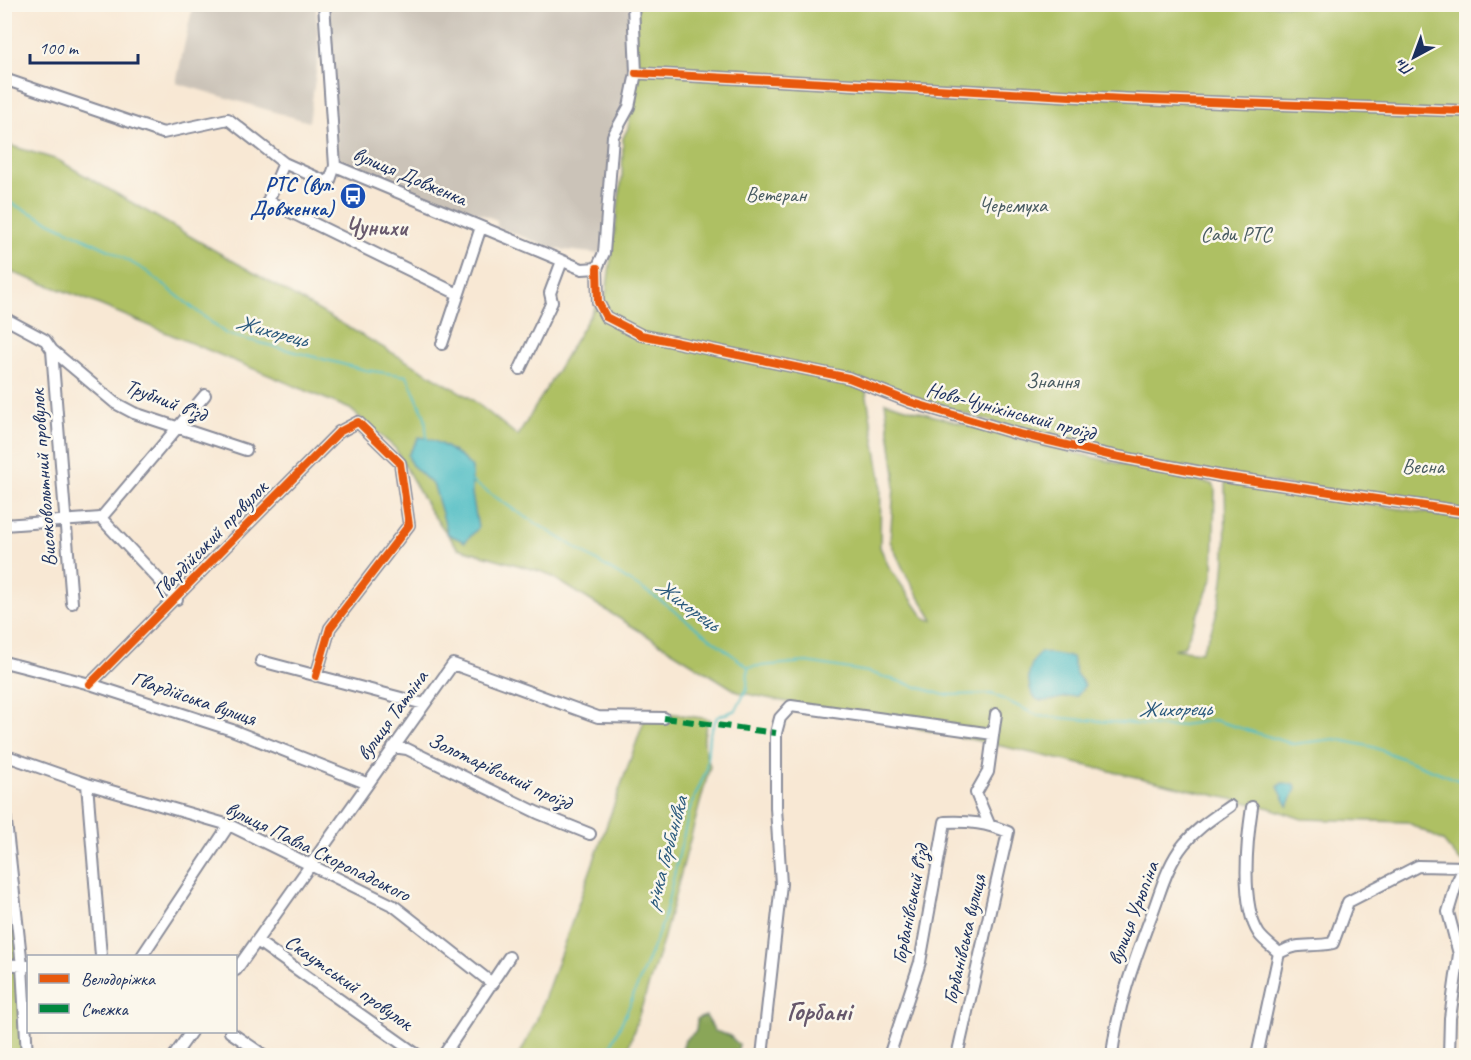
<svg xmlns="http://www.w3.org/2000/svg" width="1471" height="1060" viewBox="0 0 1471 1060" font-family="Caveat,sans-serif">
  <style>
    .industrial { fill: #cbc3b8 }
    .green { fill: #aec063; stroke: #647860; stroke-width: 1.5 }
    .forest { fill: #8aa659; stroke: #526a5c; stroke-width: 1.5 }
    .water { fill: #4fbdc4; stroke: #357691; stroke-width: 1.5 }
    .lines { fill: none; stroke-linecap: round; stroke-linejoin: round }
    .stream { stroke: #4fbdc4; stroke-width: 2 }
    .minor-casing { stroke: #8a8c99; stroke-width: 14 }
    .minor { stroke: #fff; stroke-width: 10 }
    .quiet { stroke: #00873e; stroke-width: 6; stroke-dasharray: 12 6; stroke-linecap: butt }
    .cycleway-casing { stroke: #fbf7ec; stroke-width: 11 }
    .cycleway { stroke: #e8590c; stroke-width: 8 }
    .labels { text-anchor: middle; stroke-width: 5; stroke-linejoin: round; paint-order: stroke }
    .street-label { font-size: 21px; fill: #1b2f5e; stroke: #fbf7ec }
    .transit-label { font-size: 21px; font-weight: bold; fill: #164399; stroke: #fbf7ec; text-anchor: end }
    .park-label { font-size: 21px; fill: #475a60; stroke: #fbf7ec }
    .water-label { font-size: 22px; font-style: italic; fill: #2b5a7d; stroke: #fbf7ec }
    .quarter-label { font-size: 24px; font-weight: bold; fill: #67586c; stroke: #fbf7ec }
    .district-label { font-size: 27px; font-weight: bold; fill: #67586c; stroke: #fbf7ec }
  </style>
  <rect width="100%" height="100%" fill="#fbf7ec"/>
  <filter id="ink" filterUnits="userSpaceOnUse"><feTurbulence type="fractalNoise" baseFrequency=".0167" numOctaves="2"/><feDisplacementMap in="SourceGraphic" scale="12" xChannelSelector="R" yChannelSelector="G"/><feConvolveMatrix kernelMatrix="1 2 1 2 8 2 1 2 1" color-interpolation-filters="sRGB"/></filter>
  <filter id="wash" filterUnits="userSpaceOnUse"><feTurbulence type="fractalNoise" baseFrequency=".008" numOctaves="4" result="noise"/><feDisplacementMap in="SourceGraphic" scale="24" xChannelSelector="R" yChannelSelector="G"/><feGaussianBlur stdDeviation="1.35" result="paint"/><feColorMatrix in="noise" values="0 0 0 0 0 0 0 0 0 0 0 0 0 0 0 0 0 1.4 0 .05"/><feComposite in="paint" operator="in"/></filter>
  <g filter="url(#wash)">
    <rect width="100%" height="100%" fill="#f8e8d4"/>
    <path class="industrial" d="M193,5H316L319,52L309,122L176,83Z
      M328,5H631L634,74L627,106L616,122L601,254L555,249L497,227V220L338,163Z"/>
    <path class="green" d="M635,5H1466V514L1110,456V446L1109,455L865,385L881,479L880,547L889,567L925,619L933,620L907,577L890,541L895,474L885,402C994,434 1101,461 1212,484L1215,488L1213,577L1184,647L1174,649L1201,652C1230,600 1226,539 1225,482L1466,519V863L1459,860L1443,841L1407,822L1302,819L1270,808L975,740L738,692L546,573L458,548L430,511L395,448L350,409L78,296L5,270V144L58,160L469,397L518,436L598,302L606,294L622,177L623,138L628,128L636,73Z
      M648,710L710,719C700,735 704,750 710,766L662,944L626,1055L519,1056L536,1022Z
      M5,829L18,960L5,958Z
      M5,968L19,970L25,1055L5,1056Z"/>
    <path class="forest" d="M706,1016L715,1031L730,1036L739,1045L736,1055L681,1054L685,1040L696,1031L697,1019Z"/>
    <path class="water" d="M419,437C436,438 461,455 472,468V494L478,528L465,542L448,534L434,486L411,464L408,455Z
      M1041,652L1072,657L1076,674L1085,685L1077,696C1058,694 1033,716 1029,682C1028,670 1031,661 1041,652Z
      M1282,783L1295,785L1296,789L1288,806L1278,787Z"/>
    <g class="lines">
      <path class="stream" d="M4,200L111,251L146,271L226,334L365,370L407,376L425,417L427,439
        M470,480L516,511L660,600L748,667L807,662L868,672L944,695L992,694L1039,716L1169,727L1214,720L1293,744L1335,739L1373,747L1466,783
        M606,1056L628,1009L663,922L690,808L706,771L709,735L717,717L736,710L747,688L748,668"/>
    </g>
  </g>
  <g filter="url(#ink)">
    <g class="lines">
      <defs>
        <path id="minor" d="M636,73L1125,99L1466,111
          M4,79L163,133L228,119L284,163L329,183L335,166L324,4
          M284,163L268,201L458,294
          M335,166L582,269L597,268L604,253L613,136L629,107L636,73L633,4
          M597,268L598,302L606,317L641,335L849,378L910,402L1015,433L1109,455L1220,476L1466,512
          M4,318L45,340L52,350L115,403L134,413L246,450
          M442,344L481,227
          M52,350L72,603
          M520,369L552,302L550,293L562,261
          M101,518L205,395
          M4,525L101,518L177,599
          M261,661L424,704
          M4,662L90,684L232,730L366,783
          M90,684L339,432L358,422L400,463L409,525L330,628L316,676
          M393,747L407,749L538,813L590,834
          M4,755L87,784L229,825L394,906L493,984
          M87,784L101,956
          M4,804L22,966L27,1056
          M1252,807C1247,840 1240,905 1259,934C1264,941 1273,947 1279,953
          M989,824L976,793L988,772L996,714
          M257,941L419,1056
          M142,956L229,825
          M4,964L28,966
          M236,970L453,664L598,717L664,718
          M230,1032L265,1056
          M174,1056L191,1032
          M443,1056L509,957
          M762,1056L781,884L776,808V733L780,718L791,706L993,734
          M889,1056L920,962L945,822C969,821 987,823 1008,832L957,1056
          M1112,1056C1117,1008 1133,964 1150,919C1160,894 1166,866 1184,844C1197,828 1213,818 1230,806
          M1257,1056L1279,953C1300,941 1311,948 1333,943L1348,902L1418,866L1466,867
          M1449,1056L1450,1018L1459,954L1448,912L1457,882L1465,866"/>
      </defs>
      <use href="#minor" class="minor-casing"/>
      <use href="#minor" class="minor"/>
      <path class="quiet" d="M664,718L776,733"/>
      <defs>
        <path id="cycleway" d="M636,73L1125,99L1466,111
          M597,268L598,302L606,317L641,335L849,378L910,402L1015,433L1109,455L1220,476L1466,512
          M90,684L339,432L358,422L400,463L409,525L330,628L316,676"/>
      </defs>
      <use href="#cycleway" class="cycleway-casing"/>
      <use href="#cycleway" class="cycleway"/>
    </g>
  </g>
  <defs>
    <symbol id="bus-disc" viewBox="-11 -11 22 22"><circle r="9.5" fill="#1a4fb4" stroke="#fbf7ec"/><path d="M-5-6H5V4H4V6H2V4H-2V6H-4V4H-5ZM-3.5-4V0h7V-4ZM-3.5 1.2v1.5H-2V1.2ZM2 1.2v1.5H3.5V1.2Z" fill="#fff"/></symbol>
  </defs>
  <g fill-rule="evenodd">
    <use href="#bus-disc" x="338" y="181" width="30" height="30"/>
  </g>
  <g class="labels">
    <g class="street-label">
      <text transform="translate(410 176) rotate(23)" y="7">вулиця Довженка</text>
      <text transform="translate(166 400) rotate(21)" y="7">Трубний в’їзд</text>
      <text transform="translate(1011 411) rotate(15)" y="7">Ново-Чуніхінський проїзд</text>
      <text transform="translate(43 478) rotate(-94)" y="7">Високовольтний провулок</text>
      <text transform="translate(210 539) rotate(-46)" y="7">Гвардійський провулок</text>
      <text transform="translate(194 698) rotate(19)" y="7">Гвардійська вулиця</text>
      <text transform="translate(392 715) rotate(-54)" y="7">вулиця Татліна</text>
      <text transform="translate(500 771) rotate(25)" y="7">Золотарівський проїзд</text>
      <text transform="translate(318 851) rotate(26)" y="7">вулиця Павла Скоропадського</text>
      <text transform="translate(910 904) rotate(-79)" y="7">Горбанівський в'їзд</text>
      <text transform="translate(1133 913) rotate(-69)" y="7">вулиця Урюпіна</text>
      <text transform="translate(964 939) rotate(-77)" y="7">Горбанівська вулиця</text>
      <text transform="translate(349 982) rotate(35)" y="7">Скаутський провулок</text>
    </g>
    <g class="transit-label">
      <text x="334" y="191">РТС (вул.<tspan x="334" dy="24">Довженка)</tspan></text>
    </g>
    <g class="park-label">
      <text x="776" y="201">Ветеран</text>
      <text x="1013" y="212">Черемуха</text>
      <text x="1236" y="241">Сади РТС</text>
      <text x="1052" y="388">Знання</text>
      <text x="1423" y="473">Весна</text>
    </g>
    <g class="water-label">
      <text transform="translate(272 330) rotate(15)" y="8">Жихорець</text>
      <text transform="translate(688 604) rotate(36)" y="8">Жихорець</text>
      <text transform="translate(1175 708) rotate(-1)" y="8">Жихорець</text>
      <text transform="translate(665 853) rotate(-75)" y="8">річка Горбанівка</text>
    </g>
    <g class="quarter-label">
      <text x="376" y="235">Чунихи</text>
    </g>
    <g class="district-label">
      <text x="819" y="1020">Горбані</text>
    </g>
  </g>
  <rect width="1471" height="1060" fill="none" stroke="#fbf7ec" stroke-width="24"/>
  <rect x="27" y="955" width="210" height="78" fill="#fbf7ec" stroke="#a1a7b3" stroke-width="1.5"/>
  <rect x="39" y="974" width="30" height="9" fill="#e8590c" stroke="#a1a7b3" stroke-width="1.5"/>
  <text x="81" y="985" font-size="18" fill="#1b2f5e">Велодоріжка</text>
  <rect x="39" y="1004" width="30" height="9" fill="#00873e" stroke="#a1a7b3" stroke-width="1.5"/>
  <text x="81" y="1015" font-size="18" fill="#1b2f5e">Стежка</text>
  <g transform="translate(1414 57) rotate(221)" stroke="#fbf7ec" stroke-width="4.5" paint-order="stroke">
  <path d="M0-4.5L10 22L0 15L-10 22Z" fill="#1b2f5e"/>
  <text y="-9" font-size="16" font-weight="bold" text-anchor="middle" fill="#1b2f5e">Пн</text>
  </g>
  <path d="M30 54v9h108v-9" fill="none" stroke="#1b2f5e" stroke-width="3"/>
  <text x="39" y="54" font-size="18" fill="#1b2f5e" stroke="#fbf7ec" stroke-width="4.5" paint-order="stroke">100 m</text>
</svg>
